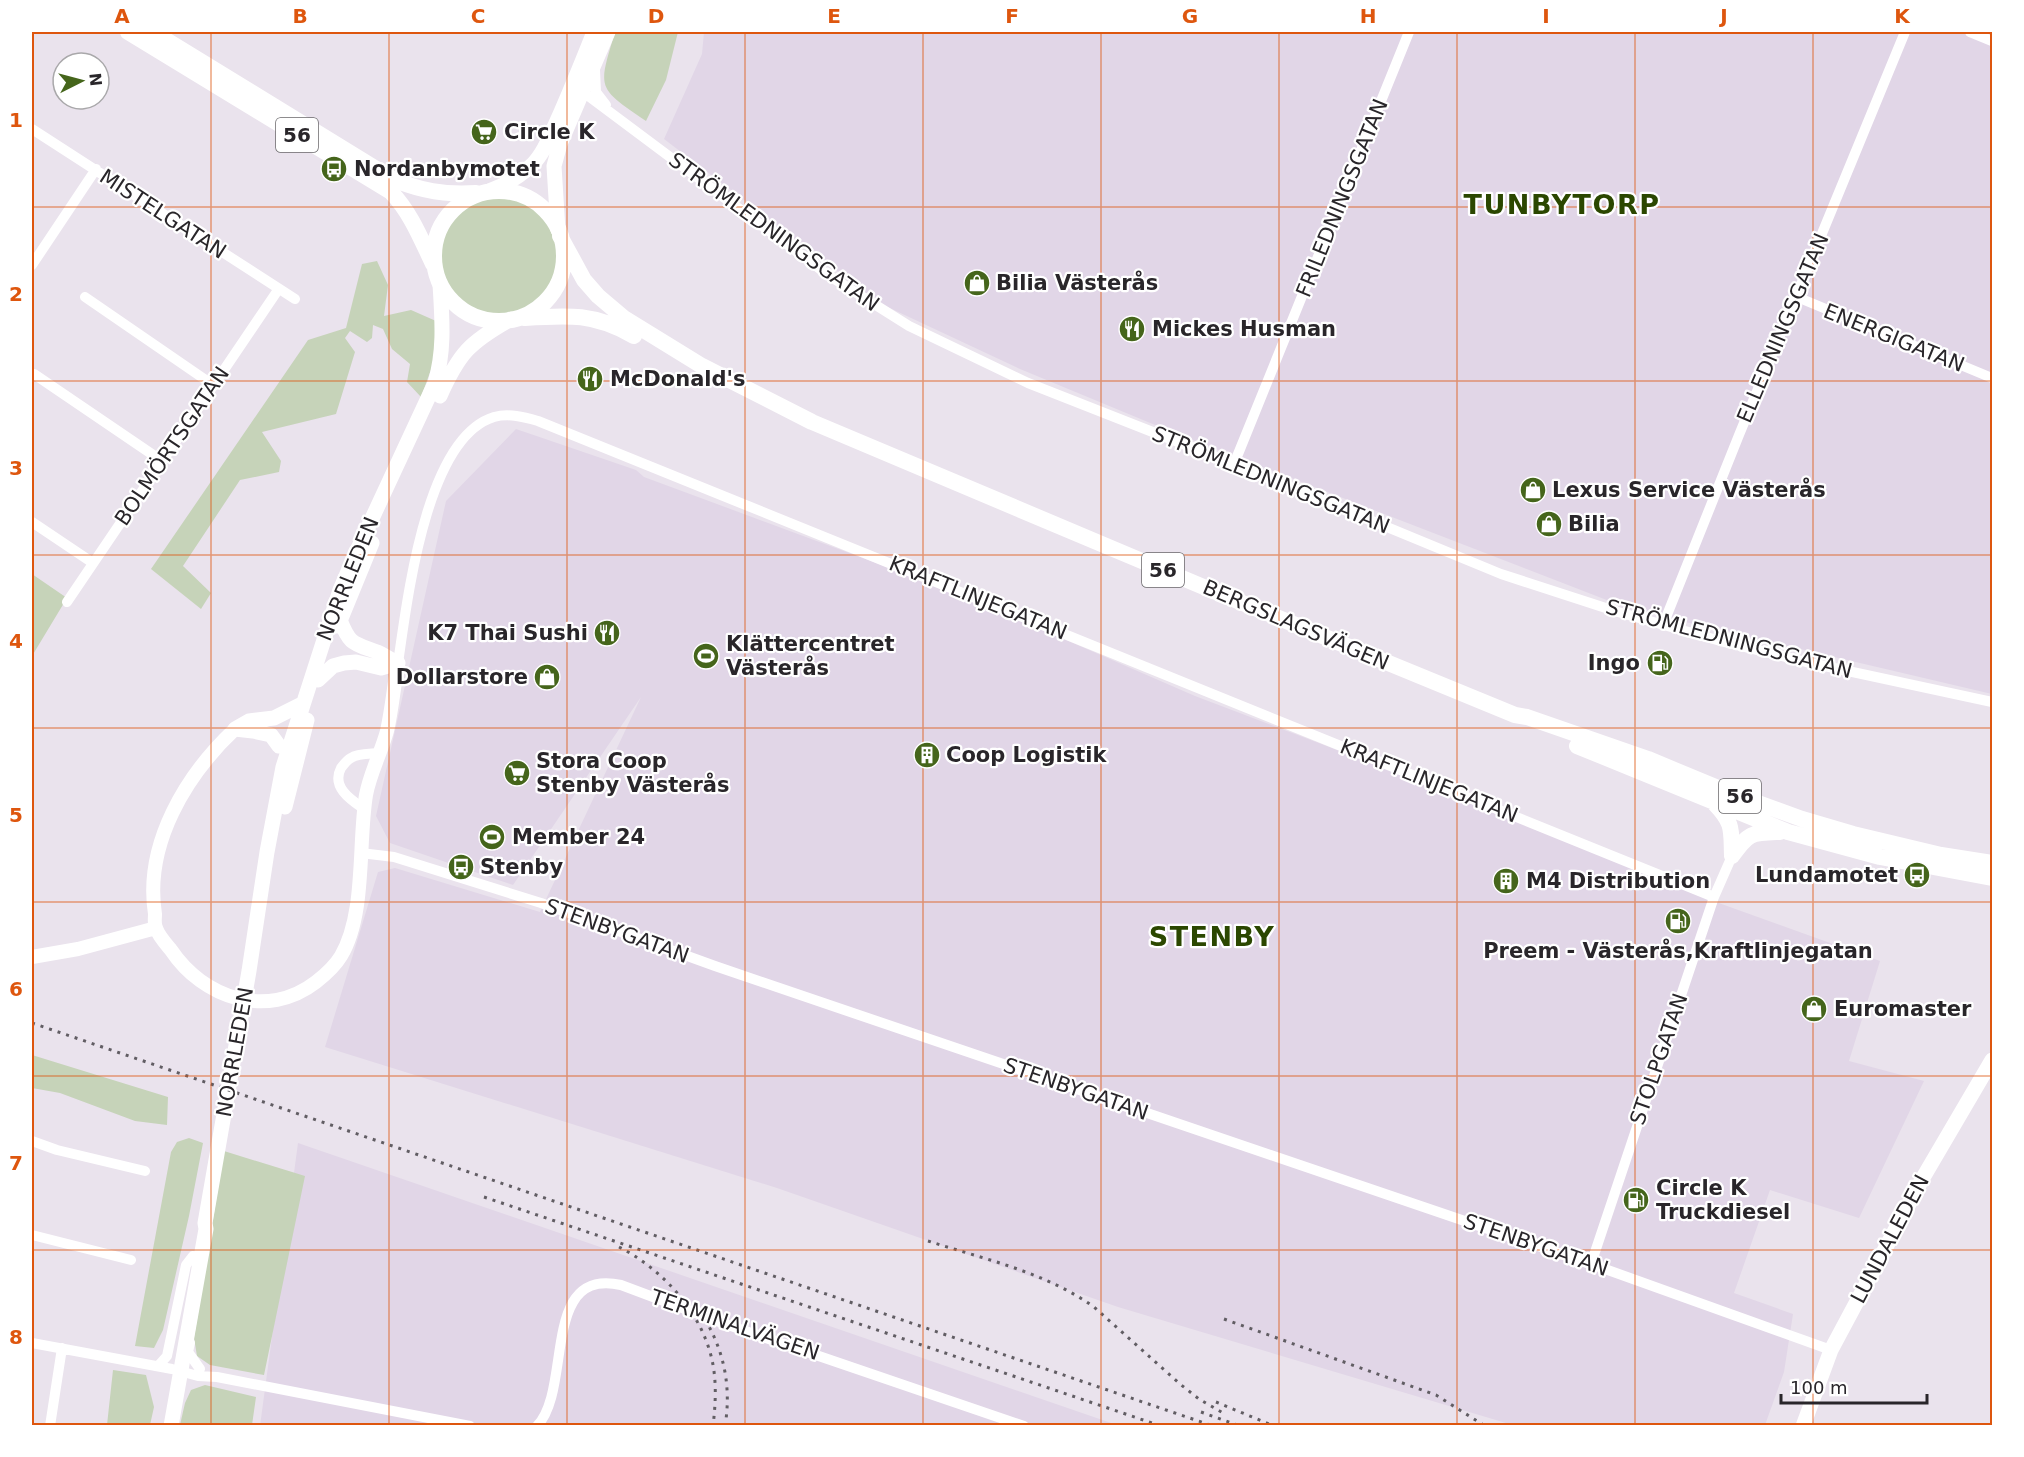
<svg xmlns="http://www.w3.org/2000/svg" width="2024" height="1457" viewBox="0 0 2024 1457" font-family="'DejaVu Sans',sans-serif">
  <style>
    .built { fill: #e1d6e7 }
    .green { fill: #c6d3b9 }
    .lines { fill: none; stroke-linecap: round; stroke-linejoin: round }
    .minor { stroke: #fff; stroke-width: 10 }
    .tertiary { stroke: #fff; stroke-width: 14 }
    .secondary { stroke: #fff; stroke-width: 15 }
    .trunk { stroke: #fff; stroke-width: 16 }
    .rail { stroke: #615d63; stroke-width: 3; stroke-dasharray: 3 6; stroke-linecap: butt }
    .grid { fill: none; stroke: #de560e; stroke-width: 1.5; stroke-opacity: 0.55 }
    .labels { text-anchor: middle; stroke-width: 4.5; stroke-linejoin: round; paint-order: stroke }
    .shield { fill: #fff; stroke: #69676a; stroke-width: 1.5 }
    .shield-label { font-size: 20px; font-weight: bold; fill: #29262a }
    .poi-label { font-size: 21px; font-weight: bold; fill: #29262a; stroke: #fff; text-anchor: start }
    .street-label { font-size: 21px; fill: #29262a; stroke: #fff }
    .district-label { font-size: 27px; font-weight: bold; letter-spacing: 1.5px; fill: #2b4700; stroke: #fff }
    .neatline { fill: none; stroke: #de560e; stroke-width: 2 }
    .grid-label { font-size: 20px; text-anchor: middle; font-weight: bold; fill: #de560e }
  </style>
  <rect width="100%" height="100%" fill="#eae3ed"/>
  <path class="built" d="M704,32H1992V694L1630,609L1172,432L1020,369L879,303L664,139L702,54Z
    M516,429L636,470L644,477L960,594L1195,696L1379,766L1716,902L1880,961L1849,1061L1924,1081L1859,1218L1770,1190L1734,1293L1793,1314L1784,1372L1765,1425L1516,1426L1118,1307L777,1188L325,1047L378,872L395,868L540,912L641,697L513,885L390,843L376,816L446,501Z
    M298,1143L1117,1425L260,1426Z"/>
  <path class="green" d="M615,32H678L666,80L646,121C596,87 598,89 615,32Z
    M441 256a58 58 0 1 1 116 0a58 58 0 1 1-116 0Z
    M377,261L388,285L384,316L411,310L436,321V356L421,397L407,382L410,364L392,349L383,329L373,325L372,338L367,342L350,331L345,338L355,352L336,414L262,432L281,461L279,472L240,480L183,566L211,593L201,609L151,569L308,340L346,328L362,264Z
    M32,574L67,598L32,656Z
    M32,1055L168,1097L167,1125L135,1121L60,1093L32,1088Z
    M189,1138L203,1143L189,1216L163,1330L154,1348L135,1346L171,1152L177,1142Z
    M224,1151L305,1176L264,1375L210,1365L197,1356L194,1338Z
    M113,1370L146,1375L154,1407L150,1425H107Z
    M205,1385L256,1397L252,1425H180L185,1403L191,1390Z"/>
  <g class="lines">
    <path class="minor" d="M1970,32L1992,41
      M595,70L596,92L606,105
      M583,92L828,275L909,326L1028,383L1234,464L1501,574L1618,612L1724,642L1806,662L1992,702
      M32,129L295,299
      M32,265L96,169
      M85,297L213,385
      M1797,297L1992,378
      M34,374L162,461
      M1234,464L1409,32
      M32,522L93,563
      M67,602L278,290
      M1663,625L1739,435L1905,32
      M398,663C407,603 425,438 494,417C509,413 524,417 538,421L1714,897
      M364,809C351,800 331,787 341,768C344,764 347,760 351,758C358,753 371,754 379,753
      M361,853L394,857L541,903L715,966L1591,1264L1831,1350
      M32,1141L57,1150L145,1171
      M32,1235L131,1260
      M1591,1264L1714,897L1732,856
      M32,1343L172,1369L198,1376L217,1377L470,1426
      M190,1343L188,1352L200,1369
      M158,1366L167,1356L186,1265L193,1256
      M50,1426L62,1348
      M537,1426C573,1389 540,1267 621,1285L725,1324L1024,1426"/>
    <path class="tertiary" d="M235,729C186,775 144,844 155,914C155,918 154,924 156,928C158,935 166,944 171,950C203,998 267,1020 316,982C325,975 335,966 341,956C366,914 358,843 366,795C370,773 381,753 387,731C392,709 394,685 398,663
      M32,957L78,949L156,928"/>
    <path class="secondary" d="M489,191C505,185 519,177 532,165C544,153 550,136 557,121C570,92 582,62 594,32
      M558,230L554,166L560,144L608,32
      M440,396C459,353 470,342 511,319
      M340,620C350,645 353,643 377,652C384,655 391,660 398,663
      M338,626L372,543
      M318,680L333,666L344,663L356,662L381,668L398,663
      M235,729L249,721L274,718L302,704
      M235,729L253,731L271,735L279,746
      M285,807L307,720
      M171,1426L206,1229L205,1223L249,971L267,852L283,767L340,590L356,553L435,383C445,350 442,318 440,284
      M1803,1426L1831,1350L1924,1176L1992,1060"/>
    <path class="trunk" d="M128,32L391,192C411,213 421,239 433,264
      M153,32L391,178C419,191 445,195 476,193
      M434 256a65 65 0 1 1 130 0a65 65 0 1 1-130 0Z
      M560,236L584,280L598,296L624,318L702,366L812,422L1206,588L1515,715L1527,717L1648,759L1725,791L1802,819L1853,834L1941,855L1992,863
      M524,318C568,315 595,313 634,336
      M1577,746L1788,832L1880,857L1992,878
      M1715,804C1734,824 1731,830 1732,856
      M1732,856C1749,832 1751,833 1780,832"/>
    <path class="rail" d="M32,1023L1213,1426
      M484,1197L1161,1426
      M928,1241C984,1259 1045,1272 1094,1307L1180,1384L1199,1399L1223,1413
      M619,1247C660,1268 697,1307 710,1352C717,1376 716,1401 713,1426
      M700,1312C723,1345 732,1385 725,1426
      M1224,1319L1436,1395L1485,1426
      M1216,1402L1274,1426
      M1201,1412L1240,1426"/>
  </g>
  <path class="grid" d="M211,32V1426M389,32V1426M567,32V1426M745,32V1426M923,32V1426M1101,32V1426M1279,32V1426M1457,32V1426M1635,32V1426M1813,32V1426M32,207H1992M32,381H1992M32,555H1992M32,728H1992M32,902H1992M32,1076H1992M32,1250H1992"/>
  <defs>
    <symbol id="supermarket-disc" viewBox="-11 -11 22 22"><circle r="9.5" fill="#45651b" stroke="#fff"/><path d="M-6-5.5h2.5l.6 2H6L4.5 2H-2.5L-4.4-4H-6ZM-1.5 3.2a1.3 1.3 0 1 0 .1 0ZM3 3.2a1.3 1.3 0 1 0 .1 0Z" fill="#fff"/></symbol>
    <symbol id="bus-disc" viewBox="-11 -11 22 22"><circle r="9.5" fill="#45651b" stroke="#fff"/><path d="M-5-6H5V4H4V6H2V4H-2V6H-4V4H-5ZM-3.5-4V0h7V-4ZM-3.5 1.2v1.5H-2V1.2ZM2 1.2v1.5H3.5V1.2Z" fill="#fff"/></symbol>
    <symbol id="shop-disc" viewBox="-11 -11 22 22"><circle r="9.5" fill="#45651b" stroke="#fff"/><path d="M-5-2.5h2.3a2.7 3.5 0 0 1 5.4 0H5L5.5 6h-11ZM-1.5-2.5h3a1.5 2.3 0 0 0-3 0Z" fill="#fff"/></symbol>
    <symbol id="restaurant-disc" viewBox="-11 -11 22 22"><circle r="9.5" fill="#45651b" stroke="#fff"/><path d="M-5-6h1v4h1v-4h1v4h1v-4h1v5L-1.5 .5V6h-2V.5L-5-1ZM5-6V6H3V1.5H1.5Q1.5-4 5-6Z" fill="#fff"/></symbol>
    <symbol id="stadium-disc" viewBox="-11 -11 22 22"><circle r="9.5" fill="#45651b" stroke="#fff"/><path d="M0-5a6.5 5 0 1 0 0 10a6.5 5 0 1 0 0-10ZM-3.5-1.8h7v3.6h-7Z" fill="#fff"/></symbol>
    <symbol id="fuel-disc" viewBox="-11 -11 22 22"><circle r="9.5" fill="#45651b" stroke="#fff"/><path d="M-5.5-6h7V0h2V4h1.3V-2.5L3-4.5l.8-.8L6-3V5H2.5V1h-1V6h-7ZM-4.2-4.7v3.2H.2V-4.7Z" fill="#fff"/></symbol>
    <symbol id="building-disc" viewBox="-11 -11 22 22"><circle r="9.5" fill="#45651b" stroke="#fff"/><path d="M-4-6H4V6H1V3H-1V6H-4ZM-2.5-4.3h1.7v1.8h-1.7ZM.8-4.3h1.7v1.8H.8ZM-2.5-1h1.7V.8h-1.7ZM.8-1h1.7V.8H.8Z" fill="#fff"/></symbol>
  </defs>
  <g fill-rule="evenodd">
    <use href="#supermarket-disc" x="469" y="117" width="30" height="30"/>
    <use href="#bus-disc" x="319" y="154" width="30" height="30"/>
    <use href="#shop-disc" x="962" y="268" width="30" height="30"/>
    <use href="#restaurant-disc" x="1117" y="314" width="30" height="30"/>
    <use href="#restaurant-disc" x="575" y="364" width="30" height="30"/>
    <use href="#shop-disc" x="1518" y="475" width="30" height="30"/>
    <use href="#shop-disc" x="1534" y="509" width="30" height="30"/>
    <use href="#restaurant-disc" x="592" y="618" width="30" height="30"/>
    <use href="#stadium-disc" x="691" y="641" width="30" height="30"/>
    <use href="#fuel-disc" x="1645" y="648" width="30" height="30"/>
    <use href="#shop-disc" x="532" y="662" width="30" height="30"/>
    <use href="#building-disc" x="912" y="740" width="30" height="30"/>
    <use href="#supermarket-disc" x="502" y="758" width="30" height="30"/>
    <use href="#stadium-disc" x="477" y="822" width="30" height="30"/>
    <use href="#bus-disc" x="446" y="852" width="30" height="30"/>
    <use href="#bus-disc" x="1902" y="860" width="30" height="30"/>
    <use href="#building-disc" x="1491" y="866" width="30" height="30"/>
    <use href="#fuel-disc" x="1663" y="906" width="30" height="30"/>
    <use href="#shop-disc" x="1799" y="994" width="30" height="30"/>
    <use href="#fuel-disc" x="1621" y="1185" width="30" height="30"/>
  </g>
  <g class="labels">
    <g class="shield">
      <rect x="276" y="118" width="42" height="34" rx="4.5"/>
      <rect x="1142" y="553" width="42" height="34" rx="4.5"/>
      <rect x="1719" y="779" width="42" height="34" rx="4.5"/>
    </g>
    <g class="shield-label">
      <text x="297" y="142">56</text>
      <text x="1163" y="577">56</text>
      <text x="1740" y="803">56</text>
    </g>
    <g class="poi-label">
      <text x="504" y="139">Circle K</text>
      <text x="354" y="176">Nordanbymotet</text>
      <text x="996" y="290">Bilia Västerås</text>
      <text x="1152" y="336">Mickes Husman</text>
      <text x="610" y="386">McDonald's</text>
      <text x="1552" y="497">Lexus Service Västerås</text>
      <text x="1568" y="531">Bilia</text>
      <text x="588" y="640" text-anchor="end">K7 Thai Sushi</text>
      <text x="726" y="651">Klättercentret<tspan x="726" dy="24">Västerås</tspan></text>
      <text x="1640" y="670" text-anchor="end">Ingo</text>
      <text x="528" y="684" text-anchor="end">Dollarstore</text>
      <text x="946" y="762">Coop Logistik</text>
      <text x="536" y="768">Stora Coop<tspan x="536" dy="24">Stenby Västerås</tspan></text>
      <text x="512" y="844">Member 24</text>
      <text x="480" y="874">Stenby</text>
      <text x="1898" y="882" text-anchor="end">Lundamotet</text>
      <text x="1526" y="888">M4 Distribution</text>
      <text x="1678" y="958" text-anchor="middle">Preem - Västerås,Kraftlinjegatan</text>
      <text x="1834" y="1016">Euromaster</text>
      <text x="1656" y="1195">Circle K<tspan x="1656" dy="24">Truckdiesel</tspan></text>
    </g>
    <g class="street-label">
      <text transform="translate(1342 198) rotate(-68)" y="7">FRILEDNINGSGATAN</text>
      <text transform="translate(163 214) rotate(33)" y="7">MISTELGATAN</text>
      <text transform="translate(774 232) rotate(36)" y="7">STRÖMLEDNINGSGATAN</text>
      <text transform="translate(1783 328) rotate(-67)" y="7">ELLEDNINGSGATAN</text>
      <text transform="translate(1894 338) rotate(22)" y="7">ENERGIGATAN</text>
      <text transform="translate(172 446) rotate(-56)" y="7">BOLMÖRTSGATAN</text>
      <text transform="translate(1271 480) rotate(22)" y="7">STRÖMLEDNINGSGATAN</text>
      <text transform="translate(348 579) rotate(-68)" y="7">NORRLEDEN</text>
      <text transform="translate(978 598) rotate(22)" y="7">KRAFTLINJEGATAN</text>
      <text transform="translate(1296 625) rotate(23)" y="7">BERGSLAGSVÄGEN</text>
      <text transform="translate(1729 639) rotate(15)" y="7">STRÖMLEDNINGSGATAN</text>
      <text transform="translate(1429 781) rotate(22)" y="7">KRAFTLINJEGATAN</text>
      <text transform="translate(617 931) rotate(20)" y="7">STENBYGATAN</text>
      <text transform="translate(235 1052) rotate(-80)" y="7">NORRLEDEN</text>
      <text transform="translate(1659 1059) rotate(-71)" y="7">STOLPGATAN</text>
      <text transform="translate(1076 1089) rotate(19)" y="7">STENBYGATAN</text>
      <text transform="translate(1890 1239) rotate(-62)" y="7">LUNDALEDEN</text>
      <text transform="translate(1536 1245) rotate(19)" y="7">STENBYGATAN</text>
      <text transform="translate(735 1325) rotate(19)" y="7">TERMINALVÄGEN</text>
    </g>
    <g class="district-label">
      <text x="1562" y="214">TUNBYTORP</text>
      <text x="1212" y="946">STENBY</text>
    </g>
  </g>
  <rect width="2024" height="1457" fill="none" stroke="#ffffff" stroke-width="66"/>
  <g transform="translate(81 81) rotate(84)"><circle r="28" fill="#ffffff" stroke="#a9a8aa" stroke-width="1.5"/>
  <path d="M0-4.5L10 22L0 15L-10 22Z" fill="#45651b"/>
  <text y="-9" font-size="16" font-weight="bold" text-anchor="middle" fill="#29262a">N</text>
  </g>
  <path d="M1781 1394v9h146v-9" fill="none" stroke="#29262a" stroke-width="3"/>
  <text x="1790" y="1394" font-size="18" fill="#29262a" stroke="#ffffff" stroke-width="4.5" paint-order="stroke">100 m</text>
  <rect x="33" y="33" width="1958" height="1391" class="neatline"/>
  <g class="grid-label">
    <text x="122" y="23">A</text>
    <text x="300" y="23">B</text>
    <text x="478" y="23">C</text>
    <text x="656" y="23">D</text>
    <text x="834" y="23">E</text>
    <text x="1012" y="23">F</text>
    <text x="1190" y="23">G</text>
    <text x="1368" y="23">H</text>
    <text x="1546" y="23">I</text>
    <text x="1724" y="23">J</text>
    <text x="1902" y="23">K</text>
    <text x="16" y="127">1</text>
    <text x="16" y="301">2</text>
    <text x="16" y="475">3</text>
    <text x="16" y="648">4</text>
    <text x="16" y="822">5</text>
    <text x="16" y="996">6</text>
    <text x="16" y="1170">7</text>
    <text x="16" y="1344">8</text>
  </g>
</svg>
